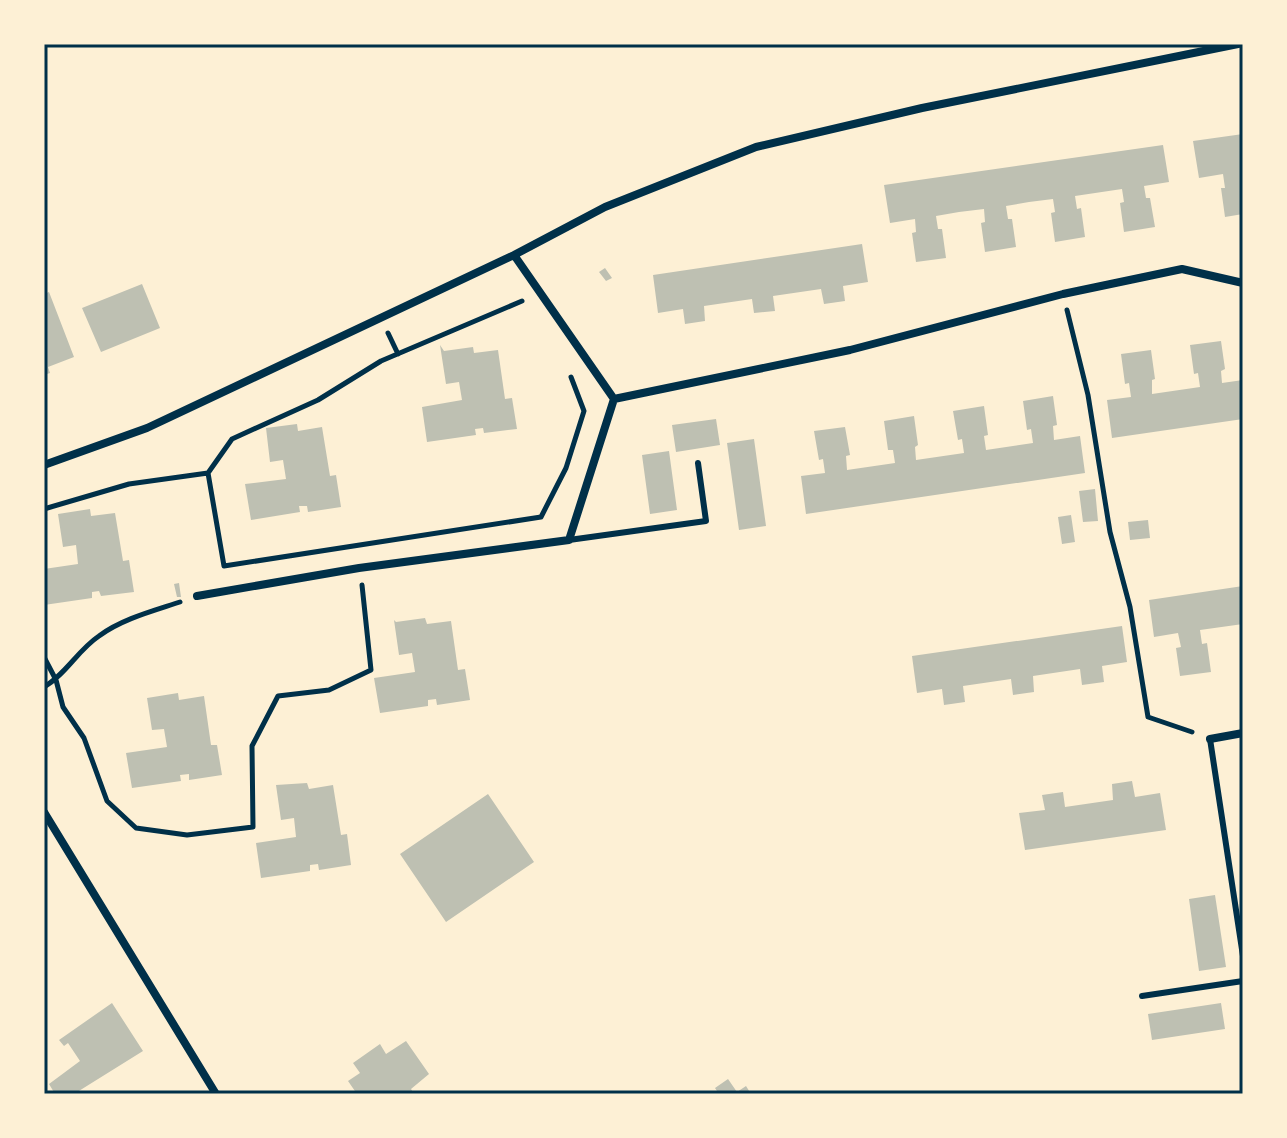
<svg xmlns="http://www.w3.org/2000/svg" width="1287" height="1138" viewBox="0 0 1287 1138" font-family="Lora,serif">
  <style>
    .building { fill: #bec0b2 }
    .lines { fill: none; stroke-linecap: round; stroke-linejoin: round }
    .path { stroke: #003049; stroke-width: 5 }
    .service { stroke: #003049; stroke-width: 6 }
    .minor { stroke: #003049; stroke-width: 8 }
    .neatline { fill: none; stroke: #003049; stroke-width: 3 }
  </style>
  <rect width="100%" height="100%" fill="#fdf0d5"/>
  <path class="building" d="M1243,134V214L1225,217L1221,188H1225L1223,174L1199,178L1193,141Z
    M1163,145L1169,182L1144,186L1146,198H1150L1155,227L1124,232L1120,203L1124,202L1122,189L1075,196L1077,209L1081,208L1085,237L1055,242L1051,213L1055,212L1053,199L1029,202L1006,206L1008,219H1012L1016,247L985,252L981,223L985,222L984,209L959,212L936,216L938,229H942L946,258L916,262L912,233L916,232L915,219L890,223L884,185Z
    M862,244L868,282L843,286L845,301L824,304L821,289L773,296L775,311L754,313L752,299L704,306L705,321L685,324L683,309L658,313L653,275Z
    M605,268L612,278L606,281L599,272Z
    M142,284L160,328L101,352L82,308Z
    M49,292L74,357L48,367L50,373L44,375V294Z
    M1221,341L1225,369L1221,371L1222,383L1243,380V419L1112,438L1107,400L1131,397L1129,383L1125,384L1121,354L1151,350L1155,379L1152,380V394L1200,387L1198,373L1194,374L1190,345Z
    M440,345L444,351L473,347L474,353L498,350L505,399L512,398L517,429L484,433L483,428L475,429L476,435L427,442L422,407L462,400L459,382L446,384Z
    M1053,396L1057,425L1053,426L1054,440L1080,436L1085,473L806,514L801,476L825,473L823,459L819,460L814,431L845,427L850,455L846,456L847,470L895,463L893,450H888L884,421L914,416L918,445L915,447L916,460L964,453L962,439L958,440L953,411L984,406L988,435L984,436L986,450L1033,443L1031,429L1027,430L1023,401Z
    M716,419L720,445L676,452L672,425Z
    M297,424L298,431L322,427L330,476L336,475L341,507L308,512L307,506H299L300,512L251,520L245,484L286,479L283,460L270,462L266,428Z
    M754,439L766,526L739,530L727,443Z
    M669,451L677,510L650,514L642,455Z
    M1095,489L1098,521L1083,522L1079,491Z
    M90,509L91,516L115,513L123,561L129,560L134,592L101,596L99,591L92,592V598L44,605V569L78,564L76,545L63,547L58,514Z
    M1071,515L1075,542L1062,544L1058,517Z
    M1148,520L1150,538L1130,540L1128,522Z
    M179,583L181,597H177L174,584Z
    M1243,586V624L1200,630L1202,644L1207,643L1211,672L1180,676L1176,648L1181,647L1178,633L1154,637L1149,600Z
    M425,618L427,624L451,621L458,670L465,669L470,700L437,705L436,699L428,700V706L380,713L374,678L415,672L412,653L399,655L394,620L396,622Z
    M1122,626L1127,662L1102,666L1104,682L1082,685L1080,669L1033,676L1034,692L1013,695L1011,679L963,686L965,702L944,705L942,689L917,693L912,656Z
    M178,693L179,700L204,696L211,745H217L222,775L189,780V774L180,775L181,781L132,788L126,753L167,747L164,729L152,730L147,698Z
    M1132,781L1135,797L1160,793L1166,830L1025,850L1019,813L1045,810L1042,795L1063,792L1065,807L1113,800L1112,784Z
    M307,783L309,789L333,785L341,835L347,834L351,865L319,870L318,864L310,865V871L261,878L256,843L296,837L294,818L281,820L276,785Z
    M488,794L534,862L446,922L400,854Z
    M1215,895L1226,967L1199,971L1189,899Z
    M112,1003L143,1051L74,1094H55L49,1084L80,1061L68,1043L64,1046L59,1040Z
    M1221,1003L1225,1029L1152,1040L1148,1014Z
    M406,1041L429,1074L411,1089L414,1094H357L348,1081L360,1073L353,1063L380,1044L386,1054Z
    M728,1079L737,1092L746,1086L751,1094H719L715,1088Z"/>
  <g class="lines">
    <path class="path" d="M1067,310L1088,395L1110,532L1130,607L1148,717L1192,732
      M388,333L398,354
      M208,473L232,439L318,400L381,361L522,301
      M44,509L129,484L208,473L224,566
      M224,566L541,517L566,468L584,411L571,377
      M44,657L56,680L63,707L84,738L107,801L136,828L187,835L253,827L252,746L278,696L329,690L371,670L362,585
      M44,687C66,674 78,650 99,636C122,619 153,611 180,602"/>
    <path class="service" d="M569,540L706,521L698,463
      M1210,739L1243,956
      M1142,996L1243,981"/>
    <path class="minor" d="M514,255L614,399L850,350L1063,294L1182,269L1243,283
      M44,465L147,428L514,255L605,207L756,147L922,108L1238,44
      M197,596L359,568L569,540L614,399
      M1210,739L1243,733
      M44,812L216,1094"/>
  </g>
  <rect width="1287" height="1138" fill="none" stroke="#fdf0d5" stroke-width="92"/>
  <rect x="46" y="46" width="1195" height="1046" class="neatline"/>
</svg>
